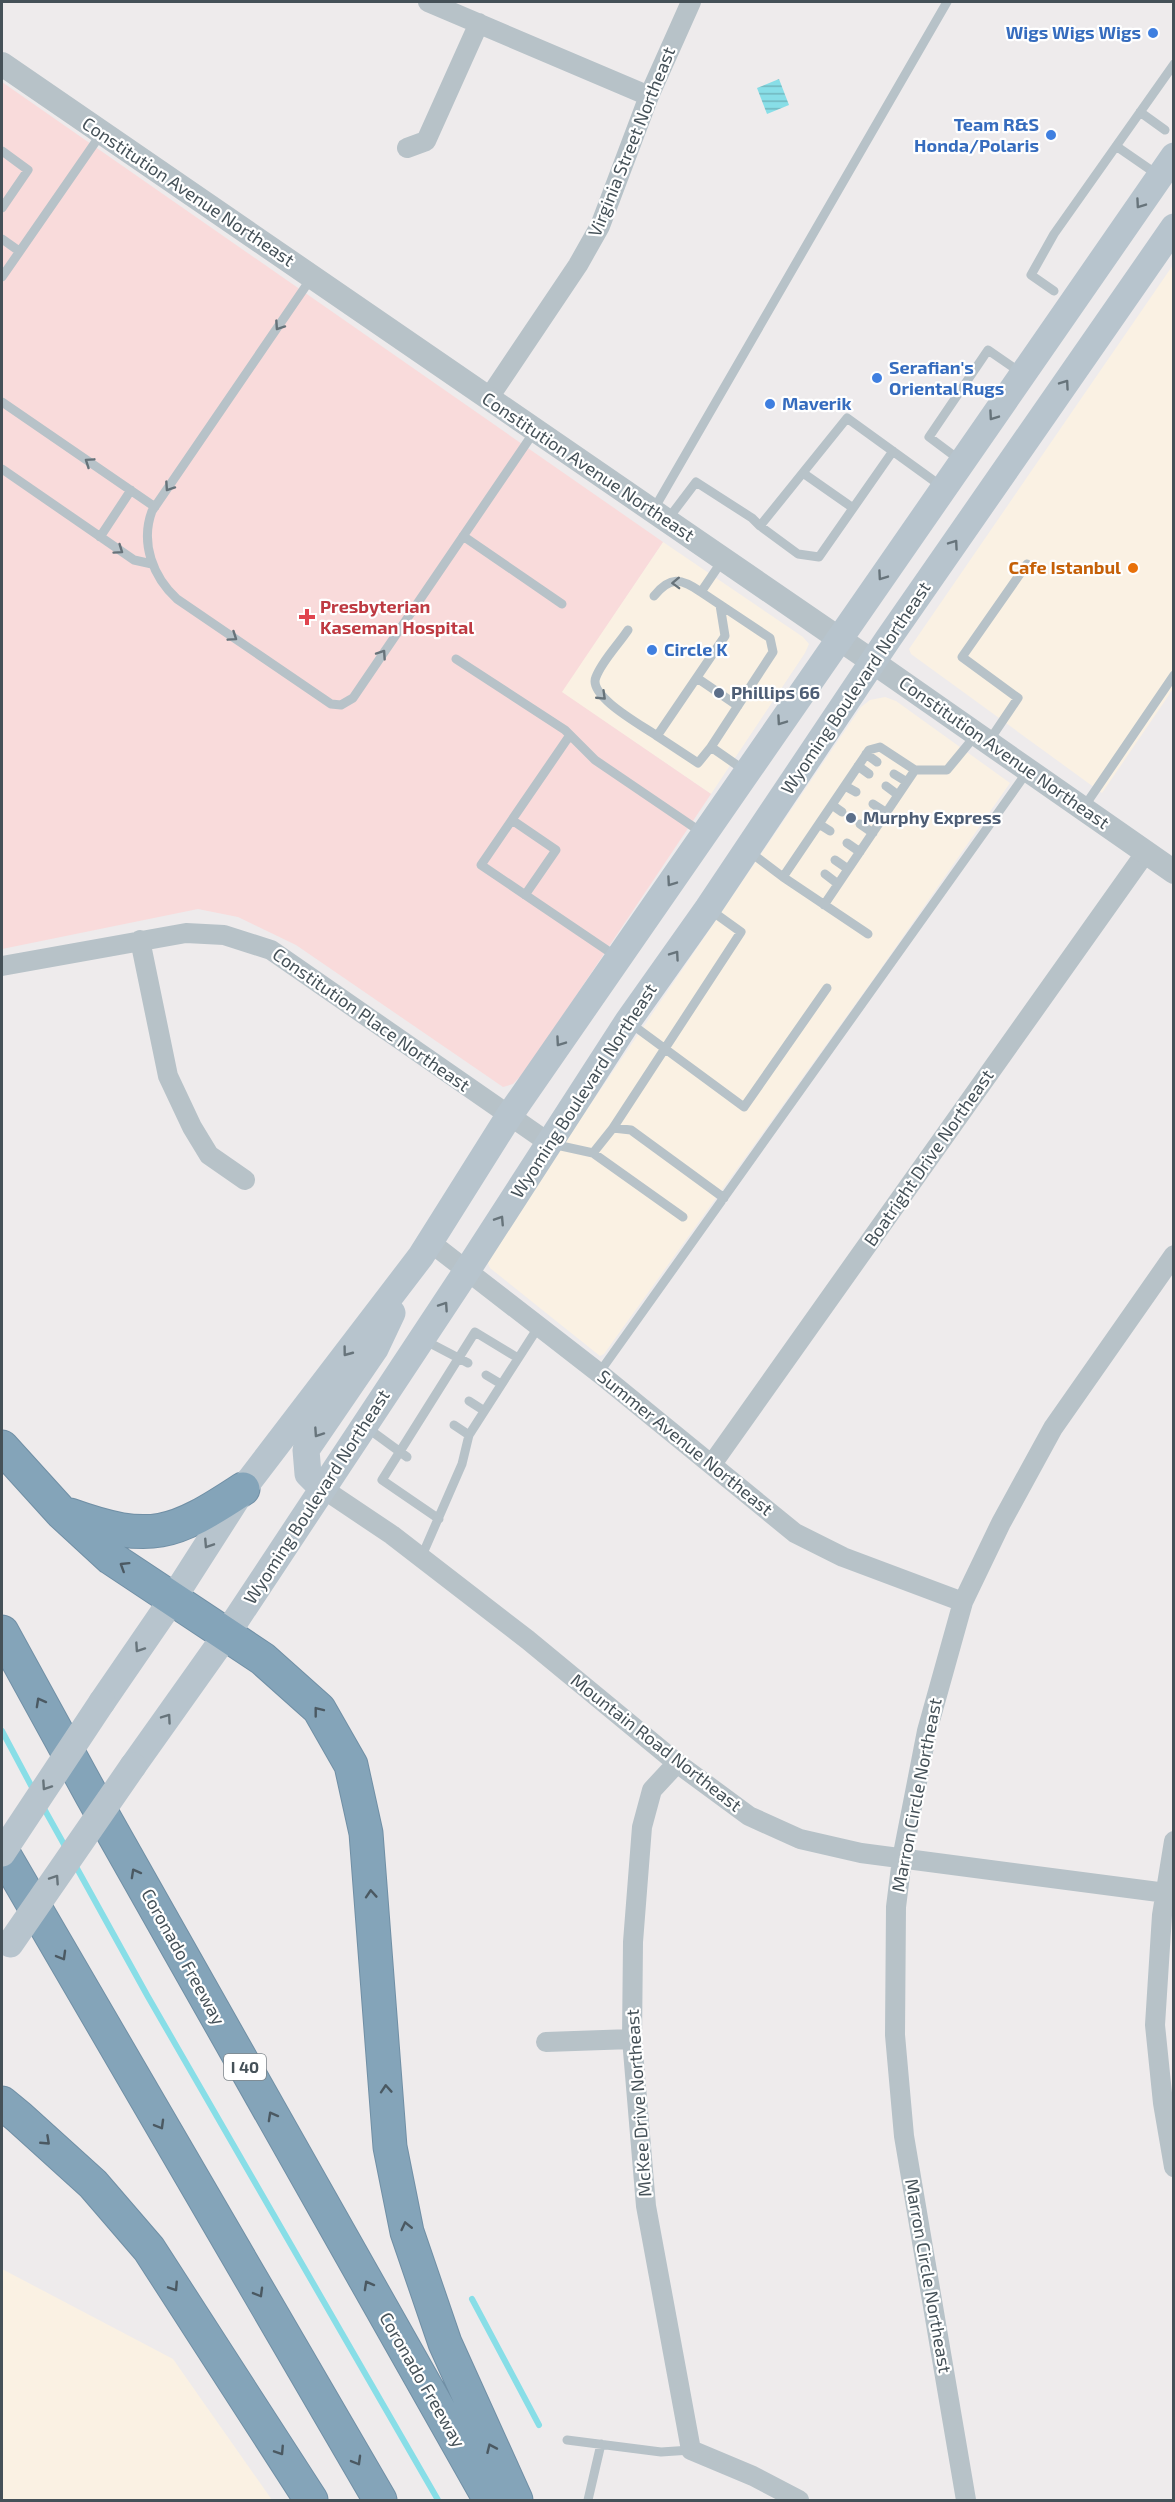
<svg xmlns="http://www.w3.org/2000/svg" width="1175" height="2502" viewBox="0 0 1175 2502" font-family="'Exo 2',sans-serif">
  <style>
    .commercial { fill: #faf1e3 }
    .medical { fill: #f9dbdb }
    .water { fill: url(#water-rules) }
    .lines { fill: none; stroke-linecap: round; stroke-linejoin: round }
    .stream { stroke: #88dee7; stroke-width: 6 }
    .motorway-casing { stroke: #708fa5; stroke-width: 35 }
    .service { stroke: #b7c2c8; stroke-width: 9 }
    .minor { stroke: #b7c2c8; stroke-width: 20 }
    .tertiary { stroke: #b7c2c8; stroke-width: 24 }
    .secondary { stroke: #b7c4cd; stroke-width: 27 }
    .motorway { stroke: #84a4b9; stroke-width: 33 }
    .secondary-bridge { stroke: #b7c4cd; stroke-width: 27 }
    .oneway { stroke: #67747b }
    .oneway2 { stroke: #67737a }
    .oneway3 { stroke: #4b5962 }
    .shop-dot { fill: #3f7fe0; stroke: #fff; stroke-width: 2 }
    .food-dot { fill: #e8710a; stroke: #fff; stroke-width: 2 }
    .health-dot { fill: #e0444e; stroke: #fff; stroke-width: 2 }
    .service-dot { fill: #5c6f8a; stroke: #fff; stroke-width: 2 }
    .labels { text-anchor: middle; stroke-width: 4.5; stroke-linejoin: round; paint-order: stroke }
    .shield { fill: #fff; stroke: #7d858a; stroke-width: 1.5 }
    .shield-label { font-size: 16px; font-weight: bold; fill: #455158 }
    .shop-label { font-size: 18px; font-weight: bold; fill: #366cbe; stroke: #fff; text-anchor: start }
    .street-label { font-size: 18px; fill: #455158; stroke: #fff }
    .food-label { font-size: 18px; font-weight: bold; fill: #c56008; stroke: #fff; text-anchor: end }
    .health-label { font-size: 18px; font-weight: bold; fill: #be3a42; stroke: #fff; text-anchor: start }
    .service-label { font-size: 18px; font-weight: bold; fill: #4e5e75; stroke: #fff; text-anchor: start }
  </style>
  <defs>
    <pattern id="water-rules" width="6" height="5" patternUnits="userSpaceOnUse" patternTransform="scale(1.5)"><rect width="6" height="5" fill="#88dee7"/><path d="M0 2.5h6" fill="none" stroke="#71b6be"/></pattern>
  </defs>
  <rect width="100%" height="100%" fill="#eeebec"/>
  <path class="commercial" d="M1173,265V689L1102,793L911,654L909,649Z
    M663,542L803,637L809,644L805,653L711,794L561,692Z
    M885,697L896,701L1010,783L877,974L604,1354L600,1356L490,1268L487,1261L490,1252L861,707L870,700Z
    M2,2269L173,2359L272,2500H2Z"/>
  <path class="medical" d="M2,82L663,542L562,692L711,794L527,1069L513,1084L503,1087L296,945L238,917L198,909L2,949Z"/>
  <path class="water" d="M779,79L789,105L767,114L757,88Z"/>
  <g class="lines">
    <path class="stream" d="M2,1731L34,1791
      M42,1805L66,1848
      M74,1863L147,1995L438,2500
      M472,2299L539,2425"/>
    <defs>
      <path id="motorway" d="M2,1447L61,1512L111,1558L263,1659L319,1709L351,1765L366,1833L390,2147L407,2232L445,2343L516,2500
        M70,1515C151,1544 173,1535 243,1489
        M2,1632L92,1796L490,2500
        M2,1851L380,2500
        M2,2103L19,2117L93,2184L149,2249L311,2500"/>
    </defs>
    <use href="#motorway" class="motorway-casing"/>
    <path class="service" d="M1140,112L1165,130
      M1116,146L1158,175
      M2,151L28,170L2,208
      M2,239L19,251
      M2,277L101,134
      M312,277L152,511C140,543 153,577 177,599L331,704L341,705L353,698L534,432
      M1054,291L1031,275L1054,234L1174,64
      M2,402L155,507
      M961,461L929,437L988,350L1020,372
      M2,469L134,560L152,564
      M803,473L853,508
      M654,509L947,2
      M668,519L696,482L752,518L760,526L847,418L941,486
      M760,526L798,554L819,557L893,451
      M463,536L562,604
      M100,537L131,490
      M722,561L701,592L770,638L773,652L711,747L744,770
      M654,596C670,576 681,578 701,592
      M628,630C618,645 602,661 596,677C587,696 643,726 657,736
      M456,659L565,730L595,760L701,832
      M697,678L738,706
      M570,735L481,865L617,957
      M989,741L1018,698L962,657L1027,564
      M711,747L698,763L657,736L725,636L720,605
      M866,754L877,762
      M858,766L869,774
      M894,774L907,782
      M845,786L856,792
      M886,786L898,795
      M873,804L887,813
      M832,805L842,812
      M1084,807L1174,675
      M512,820L556,850L525,895
      M819,824L830,831
      M860,824L873,833
      M847,843L860,852
      M750,852L783,877L869,750L880,747L915,770H947L975,736
      M835,860L848,869
      M825,874L838,884
      M783,877L868,934
      M824,905L915,770
      M630,1023L744,1107L827,988
      M613,1128L741,932L709,909
      M552,1144L593,1153L683,1217
      M593,1153L613,1128L631,1130L724,1198
      M424,1340L468,1363
      M599,1373L1027,772
      M486,1375L501,1384
      M469,1401L483,1410
      M454,1425L469,1435
      M366,1427L407,1457
      M439,1519L382,1480L475,1332L518,1358
      M421,1558L462,1464L469,1435L539,1326
      M567,2440L661,2452L691,2450
      M588,2500L601,2444"/>
    <path class="minor" d="M428,2L649,96
      M407,148L426,141L479,23
      M488,399L578,265L600,226L649,96L691,2
      M140,940L168,1076L192,1127L209,1155L245,1180
      M2,966L186,933L224,935L271,950L549,1143
      M430,1242L599,1373L795,1533L843,1557L963,1602
      M712,1464L1146,852
      M322,1488L392,1535L528,1640L677,1763L749,1816L800,1839L861,1853L1174,1894
      M677,1763L652,1790L642,1827L633,1942L632,2039L646,2206L691,2450L753,2476L799,2500
      M1174,1841L1162,1915L1155,2025L1163,2103L1174,2167
      M546,2042L632,2039
      M966,2500L904,2136L895,2035L896,1907L902,1859L927,1731L963,1602L1001,1523L1053,1428L1174,1255"/>
    <path class="tertiary" d="M2,64L873,662L1174,872"/>
    <path class="secondary" d="M322,1488L308,1474L306,1450L375,1349L392,1313
      M102,1702L172,1600L243,1489L421,1256L509,1116L1174,156
      M133,1766L226,1635L468,1269L628,1021L708,908L888,639L1174,227"/>
    <use href="#motorway" class="motorway"/>
    <path class="secondary-bridge" d="M2,1853L102,1702
      M10,1944L133,1766"/>
  </g>
  <defs><path id="oneway-chevron" d="M-2-3.5L2.5 0L-2 3.5" fill="none" stroke-width="1.6" stroke-linecap="round" stroke-linejoin="round" transform="scale(1.5)"/></defs>
  <g class="oneway">
    <use href="#oneway-chevron" transform="translate(1140 204) rotate(125)"/>
    <use href="#oneway-chevron" transform="translate(1065 384) rotate(-55)"/>
    <use href="#oneway-chevron" transform="translate(993 416) rotate(125)"/>
    <use href="#oneway-chevron" transform="translate(954 544) rotate(-55)"/>
    <use href="#oneway-chevron" transform="translate(882 576) rotate(125)"/>
    <use href="#oneway-chevron" transform="translate(781 721) rotate(125)"/>
    <use href="#oneway-chevron" transform="translate(671 882) rotate(125)"/>
    <use href="#oneway-chevron" transform="translate(675 955) rotate(-55)"/>
    <use href="#oneway-chevron" transform="translate(560 1042) rotate(125)"/>
    <use href="#oneway-chevron" transform="translate(500 1220) rotate(-57)"/>
    <use href="#oneway-chevron" transform="translate(444 1306) rotate(-56)"/>
    <use href="#oneway-chevron" transform="translate(347 1352) rotate(127)"/>
    <use href="#oneway-chevron" transform="translate(318 1433) rotate(124)"/>
    <use href="#oneway-chevron" transform="translate(208 1544) rotate(123)"/>
    <use href="#oneway-chevron" transform="translate(139 1648) rotate(124)"/>
    <use href="#oneway-chevron" transform="translate(167 1718) rotate(-55)"/>
    <use href="#oneway-chevron" transform="translate(46 1786) rotate(124)"/>
    <use href="#oneway-chevron" transform="translate(55 1879) rotate(-56)"/>
  </g>
  <g class="oneway2">
    <use href="#oneway-chevron" transform="translate(279 326) rotate(124)"/>
    <use href="#oneway-chevron" transform="translate(89 462) rotate(-146)"/>
    <use href="#oneway-chevron" transform="translate(169 487) rotate(124)"/>
    <use href="#oneway-chevron" transform="translate(119 550) rotate(35)"/>
    <use href="#oneway-chevron" transform="translate(676 583) rotate(178)"/>
    <use href="#oneway-chevron" transform="translate(233 637) rotate(34)"/>
    <use href="#oneway-chevron" transform="translate(382 654) rotate(-56)"/>
    <use href="#oneway-chevron" transform="translate(602 696) rotate(44)"/>
  </g>
  <g class="oneway3">
    <use href="#oneway-chevron" transform="translate(124 1566) rotate(-148)"/>
    <use href="#oneway-chevron" transform="translate(40 1702) rotate(-119)"/>
    <use href="#oneway-chevron" transform="translate(318 1711) rotate(-128)"/>
    <use href="#oneway-chevron" transform="translate(135 1873) rotate(-119)"/>
    <use href="#oneway-chevron" transform="translate(371 1894) rotate(-94)"/>
    <use href="#oneway-chevron" transform="translate(62 1956) rotate(60)"/>
    <use href="#oneway-chevron" transform="translate(386 2089) rotate(-94)"/>
    <use href="#oneway-chevron" transform="translate(272 2116) rotate(-119)"/>
    <use href="#oneway-chevron" transform="translate(160 2125) rotate(60)"/>
    <use href="#oneway-chevron" transform="translate(46 2141) rotate(43)"/>
    <use href="#oneway-chevron" transform="translate(406 2226) rotate(-103)"/>
    <use href="#oneway-chevron" transform="translate(368 2285) rotate(-119)"/>
    <use href="#oneway-chevron" transform="translate(174 2287) rotate(57)"/>
    <use href="#oneway-chevron" transform="translate(259 2293) rotate(60)"/>
    <use href="#oneway-chevron" transform="translate(491 2448) rotate(-114)"/>
    <use href="#oneway-chevron" transform="translate(280 2451) rotate(57)"/>
    <use href="#oneway-chevron" transform="translate(357 2461) rotate(60)"/>
  </g>
  <g class="shop-dot">
    <circle cx="1153" cy="33" r="6"/>
    <circle cx="1051" cy="135" r="6"/>
    <circle cx="877" cy="378" r="6"/>
    <circle cx="770" cy="404" r="6"/>
    <circle cx="652" cy="650" r="6"/>
  </g>
  <circle class="food-dot" cx="1133" cy="568" r="6"/>
  <path class="health-dot" d="M304 608h6v6h6v6h-6v6h-6v-6h-6v-6h6z"/>
  <g class="service-dot">
    <circle cx="719" cy="693" r="6"/>
    <circle cx="851" cy="818" r="6"/>
  </g>
  <g class="labels">
    <rect class="shield" x="224" y="2054" width="42" height="26" rx="4.5"/>
    <g class="shield-label">
      <text x="245" y="2073">I 40</text>
    </g>
    <g class="shop-label">
      <text x="1141" y="39" text-anchor="end">Wigs Wigs Wigs</text>
      <text x="1039" y="131" text-anchor="end">Team R&amp;S<tspan x="1039" dy="21">Honda/Polaris</tspan></text>
      <text x="889" y="374">Serafian's<tspan x="889" dy="21">Oriental Rugs</tspan></text>
      <text x="782" y="410">Maverik</text>
      <text x="664" y="656">Circle K</text>
    </g>
    <g class="street-label">
      <text transform="translate(632 142) rotate(-68)" y="6">Virginia Street Northeast</text>
      <text transform="translate(188 192) rotate(34)" y="6">Constitution Avenue Northeast</text>
      <text transform="translate(588 467) rotate(34)" y="6">Constitution Avenue Northeast</text>
      <text transform="translate(856 688) rotate(-56)" y="6">Wyoming Boulevard Northeast</text>
      <text transform="translate(1004 753) rotate(35)" y="6">Constitution Avenue Northeast</text>
      <text transform="translate(371 1020) rotate(35)" y="6">Constitution Place Northeast</text>
      <text transform="translate(584 1091) rotate(-57)" y="6">Wyoming Boulevard Northeast</text>
      <text transform="translate(929 1158) rotate(-55)" y="6">Boatright Drive Northeast</text>
      <text transform="translate(685 1443) rotate(39)" y="6">Summer Avenue Northeast</text>
      <text transform="translate(317 1497) rotate(-57)" y="6">Wyoming Boulevard Northeast</text>
      <text transform="translate(656 1743) rotate(38)" y="6">Mountain Road Northeast</text>
      <text transform="translate(917 1795) rotate(-79)" y="6">Marron Circle Northeast</text>
      <text transform="translate(183 1957) rotate(61)" y="6">Coronado Freeway</text>
      <text transform="translate(639 2103) rotate(-94)" y="6">McKee Drive Northeast</text>
      <text transform="translate(928 2276) rotate(80)" y="6">Marron Circle Northeast</text>
      <text transform="translate(422 2380) rotate(60)" y="6">Coronado Freeway</text>
    </g>
    <g class="food-label">
      <text x="1121" y="574">Cafe Istanbul</text>
    </g>
    <g class="health-label">
      <text x="320" y="613">Presbyterian<tspan x="320" dy="21">Kaseman Hospital</tspan></text>
    </g>
    <g class="service-label">
      <text x="731" y="699">Phillips 66</text>
      <text x="863" y="824">Murphy Express</text>
    </g>
  </g>
  <rect width="1175" height="2502" fill="none" stroke="#455158" stroke-width="6"/>
</svg>
